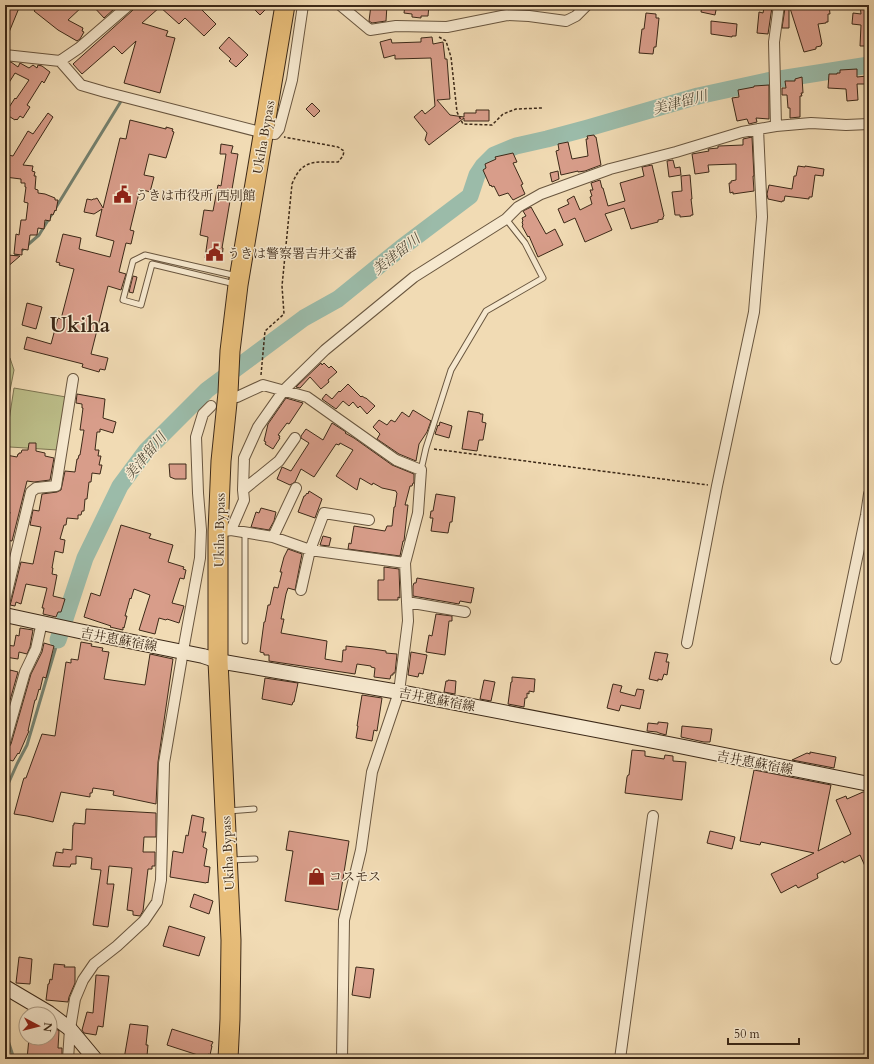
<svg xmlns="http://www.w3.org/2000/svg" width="874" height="1064" viewBox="0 0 874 1064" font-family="Cardo,'Noto Serif JP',serif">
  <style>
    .green { fill: #bdbf8a; stroke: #7c7451 }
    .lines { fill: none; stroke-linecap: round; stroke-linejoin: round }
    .stream { stroke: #75816f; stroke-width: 3 }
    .river { stroke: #9bbba9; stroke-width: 17 }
    .building { fill: #d89d8a; stroke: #3c2918 }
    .lane-casing { stroke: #69563f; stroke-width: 7 }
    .street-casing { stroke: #69563f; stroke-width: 12 }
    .secondary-casing { stroke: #3c2918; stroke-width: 16 }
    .highway-casing { stroke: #3c2918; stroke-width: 21 }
    .path { stroke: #3c2918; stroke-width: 1.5; stroke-dasharray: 3 2; stroke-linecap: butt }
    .lane { stroke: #f6e8ce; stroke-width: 5 }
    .street { stroke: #f6e8ce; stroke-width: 10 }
    .secondary { stroke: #f6e8ce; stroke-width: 14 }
    .highway { stroke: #e8be7a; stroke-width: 19 }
    .labels { text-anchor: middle; stroke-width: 3; stroke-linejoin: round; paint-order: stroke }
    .street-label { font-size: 13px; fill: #3c2918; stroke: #f6e8ce }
    .poi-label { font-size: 13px; fill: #3c2918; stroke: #f6e8ce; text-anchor: start }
    .water-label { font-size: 14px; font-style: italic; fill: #544e3c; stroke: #f6e8ce }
    .town-label { font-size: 21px; font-weight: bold; fill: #3c2918; stroke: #f6e8ce }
  </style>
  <rect width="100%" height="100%" fill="#f1dbb4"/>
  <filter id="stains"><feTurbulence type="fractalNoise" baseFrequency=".005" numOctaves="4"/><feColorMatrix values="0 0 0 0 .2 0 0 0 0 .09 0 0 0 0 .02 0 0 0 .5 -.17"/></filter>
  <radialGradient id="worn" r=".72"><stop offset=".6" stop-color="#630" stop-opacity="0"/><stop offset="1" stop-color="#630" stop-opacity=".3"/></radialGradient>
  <path class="green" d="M5,357L10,358L14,370L5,416Z
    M14,388L66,397L58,450L10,447L6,440Z"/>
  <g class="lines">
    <path class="stream" d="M14,257L39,235L123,98
      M5,791L17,764L27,745L58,640
      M5,1031L14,1059"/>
    <path class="river" d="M58,640L85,558L120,486L146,451L207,390L304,318L338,299L401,248L470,196L477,175L483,166L494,155L516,146L547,139L588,128L698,96L767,81L869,65"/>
  </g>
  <path class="building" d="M5,5H12L19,8L5,42Z
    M39,5H84L68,20L83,28L82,31L84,32L80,39L77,41L58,30L34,11Z
    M92,5H111L114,9L104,18Z
    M136,5H197L216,24L204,36L185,18L179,24L160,7L142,23L168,31L166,36L175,38L160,93L124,83L136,41L122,54L114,46L82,74L73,64L133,10Z
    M250,5H263L266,9L260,15Z
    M371,5H387L386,21L372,23L369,21Z
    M405,5H429L428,16H421V18L412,17V14L404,13Z
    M702,5H717L715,15L701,12Z
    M789,5H829L830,14H828V22H826V23L818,24L822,44L821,45V46L816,47V49L804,52Z
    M860,5H869V46H860L861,25L852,24L853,13L861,14Z
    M769,6L772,7L768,34L757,33L759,12L763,13L764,8H769Z
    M785,8H789V28H782Z
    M646,13L656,14V18H659L656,47H654L653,54L639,53L642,29H644Z
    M711,21L737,24L736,36H732V37L711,34Z
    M229,37L248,55L236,67L229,61L231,59L219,48Z
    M432,37L433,44L443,42L445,59H447L450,99L437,100L450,115L464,117V113H476V110H489V121H464V118L429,145L425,140L427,133L414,117L422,110L425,114L435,106L431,58L395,59V55L384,58L380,42L391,39L392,43L421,42V38Z
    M5,62H11L18,67L20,63L29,68L33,65L37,68L38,65L42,66L50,72L44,83L42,81L27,105L30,107L23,118L20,116L17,120L16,119L15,120L7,115L10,110L8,109L15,98L16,99L29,80L15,73L5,89Z
    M857,69V77L867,76V84H857L858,100L847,101L846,89L828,88L829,74H837V73H840V70Z
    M802,77L803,93H801L802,96H800V117L790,118V108H788L787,95H782V88H786L785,81H795V79Z
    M769,85V119L756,118L757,122L749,124L747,119L737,121L732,98L739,97L738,90L754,87V86Z
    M312,103L320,111L314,117L306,109Z
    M48,113L53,117L23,165L33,166L32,171L35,172L34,176H36L35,189L38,190V193L45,194L55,198V200H58L56,211L55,210L53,215L51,214L50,221L45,220L44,229L38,228L37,235H30L28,250L22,249V255L14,254L16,234L19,235L21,220H26L28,203L24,202L26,187H25V183H21V179L5,177V169H6L8,155L13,156L28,131L33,134Z
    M130,120L166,129V127L173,129L172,131L174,132L166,158L149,154L144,175L154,177L150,192L140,189L130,230L134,231L131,244L126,243L119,272L126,274L121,290L108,286L91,354L108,358L105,370L100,369L99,372L82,367L83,364L24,349L27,337L51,344L58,318L61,319L74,269L59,265L60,263L56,262L63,234L81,238L79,249L110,257L114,241L96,236L102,209L94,214L84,212L87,199L92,200L93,199H95L97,198L103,208L120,138L126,139Z
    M594,135L595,137H596L601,165L585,171L578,172V171L561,175L556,151L559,150L558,144L568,142L572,159L588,156L586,139H588L587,136Z
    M752,137L754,176H753L754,191L733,194V192L730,193L729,183H731V181L736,180V164L708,165L709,172L695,174L692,154L709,151L708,149L718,148V146H719L743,145V139Z
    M221,144L233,146L231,153L238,154L222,248H223L222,260L205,258L208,237L200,235L204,210L213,211L218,185L221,186L226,154H220Z
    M513,153L517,162L513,163L523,184L521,185L525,194L513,200L508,193L499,196L494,186L492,187L491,185L490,186L483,170L486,168L485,164L494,160L496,159L495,157Z
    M673,160L675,168L680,167L681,175L669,177L667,161Z
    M652,165L664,216L663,217V219L658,220V222L631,229L624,208L605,214L612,230L585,242L575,218L564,223L558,209L569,204L567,200L574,196L580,210L592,204L590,197L592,196L590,190H593L591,183L600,180L602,188H603L608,206L625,201L620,183L644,176L642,167Z
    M798,166L805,167V166L824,169L823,176L815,175L812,197H809V199L785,196L784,201H782V202L768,199L767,194L769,185L792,189L794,176H796Z
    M558,171L559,179L552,182L550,173Z
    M690,175L692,199H691L693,215H691V216L680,217V215H675L672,192L682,191L681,176Z
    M531,207L546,234L555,229L563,245L538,257L529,236L528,237L522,226L523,225L522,222L523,221L522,218L526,216L523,211Z
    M7,255L20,256L6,268Z
    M133,276L137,277L133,293L129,292Z
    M27,303L42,307L36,329L22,325Z
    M321,363L322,365L324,363L329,368L331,366L337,372L328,380L329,382L321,389L310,377L300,388L296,387Z
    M348,384L361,397L362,396L365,398H366L375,406L367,414L360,406L358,408L353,402L349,406L343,401L336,409L322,399L326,394L332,399L339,391L340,392Z
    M77,394L105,399L103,418L116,422L113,433L100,429V432H97L95,450H99L98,456H101L99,465H102L100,474L92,473L91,482H89L87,499H85L84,511H82L81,515H78V519L67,518L66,525H64L60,539L65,540L63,553L55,551L52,568H53L52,574L57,575L53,596L65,599L61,612H58L56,617L43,614L44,608H42L47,588L26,584L21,604L16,602L15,606L10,605L11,602L21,562L33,564L41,527L30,525L33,510L39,511L42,494L57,492L61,490L65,471L75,472L77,459H78L79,455H80L84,430H80L83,408H82V404L76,403Z
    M286,398L303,403L289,424L287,423L278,435L280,436L279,438H280L273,449L265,444L266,442L264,441L268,424Z
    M413,410L431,421L427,432L419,444L416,461L399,454L377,439L380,434L373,427L379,420L387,425L391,420L395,422L402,412L409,417Z
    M468,411L480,413V414H483L482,422L486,423L483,440H479L477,451L462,449Z
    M440,422L452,426L449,438L435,434L438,425L439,426Z
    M332,423L346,432L345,433L354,438L392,465L414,474V483H413L412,486H410L405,505H408L404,541H403L400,556L348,549L349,543L351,544L354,526L385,531L387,526H392L394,507H395L397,493L396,492V491L382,488L373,483L372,485L360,478L357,490L336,476L353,450L340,443L339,445L336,444L314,477L301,469L295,482L290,485L277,479L282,467L291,471L309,443L301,438V436L306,429L323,440Z
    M29,443H36V451L45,453V456L54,458L50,480L34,482L27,481L12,541L5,540V532L6,527H7L10,512L7,511L8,504H5V462L6,455L17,457L18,454H19V453H21L22,450H28Z
    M169,464H186V479H175L170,477Z
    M309,491L322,499L315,518L298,512L304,496H305L307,493L308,494Z
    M436,494L455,497L452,522H450L448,533L431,531L433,518H430L431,511H433Z
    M261,508L276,512L274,521L269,530L251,527L256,512L259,513Z
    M121,525L151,534L149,538L173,545L168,562L184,567L183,569L186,570L184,579L180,578L172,603L184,606L179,623L167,619L166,620L159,618L155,634L139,630L150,595L134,589L131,599L130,598L125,616H127L124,628L123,627V630L110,627L111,626L84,617L91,593L100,596Z
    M323,536L331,538L329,546L320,545Z
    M288,549L302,554L295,590L288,588L286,594L281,619H284L281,633L327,641L325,659L342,662L343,650H346V646L373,649L386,651V653L397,654L395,673H393V675H391L390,679L374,677L375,668L371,667V666L357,664L355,674L269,661V655H264V653L260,652L264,622H265L268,605H270L274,587L278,588L282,572H280L284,557Z
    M384,567L399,569L400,598L398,597V600H378V580H384Z
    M417,578L474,588L471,603L460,601L459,604L413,596V586L414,583H416Z
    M436,614L452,616V621H449L445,655L426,652L429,635L432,636Z
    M20,628L33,630L30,647L27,654L19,652L18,659L5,657V645L14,646L16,635L19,636Z
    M81,642L92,644L91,646L103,648L102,651L109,652L104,679L111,680L145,685L150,654L173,659L158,762L156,804L113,795L114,791L93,788L92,793H90V797L61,792L53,822L27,816L14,814L23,781L24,778H26L42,734L55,736L66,662L71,663V659L78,660Z
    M44,643L54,646L46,678L43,677L40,690L39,689L36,700H35L34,704L28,731H29L19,754L18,753L13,761L6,759L7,756H5V748L9,747L11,744L31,674L42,652Z
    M411,652L427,655L423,674L419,673L418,677L408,675Z
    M655,652L668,654L666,662H669L667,675L664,674L662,680L658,679V681L649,679Z
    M10,670L18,672L5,718V691L7,685H5V673L9,674Z
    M512,677L535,679L534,692L529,691V694L527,693V698H525L524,707L508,704L511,682H512Z
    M265,678L298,683L294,702H293L292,705L262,699Z
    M448,680L456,681L455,694L444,692L446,681H448Z
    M484,680L495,682L491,701L480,699Z
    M613,684L622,686L620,692L635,696L637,689L644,690L640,709L621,705L619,711L607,708Z
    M362,695L382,698L377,731L374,730L372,741L356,738L358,726H357Z
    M658,722L668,723L666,735L659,733L657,732L647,731L648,723L658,724Z
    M682,726L712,729L710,742H704L681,737Z
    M632,750L645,751V756L664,759L665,755L673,756V761L686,762L682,800L625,793L627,777L628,775H629Z
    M810,752L836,757L834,768L792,760L807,753L810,754Z
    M754,770L831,785L818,851L851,834L836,800L846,796L847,799L863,792H866L869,798V875L860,855L844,863L843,861L817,874L818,878L798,888L796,885L781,893L771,874L814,853L761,842L760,845L740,841Z
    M86,809L156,813V837H144L143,852H155V866H152V869H148L143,911L140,916L133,915V911L127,910L132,868L109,866L107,884H114L108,927L93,925L101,870L91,869L92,858L76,856V864H71L70,867L53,866L56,852L63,853V849L72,850L73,825H74V823L85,824Z
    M192,815L204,818L202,832H206L203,847L207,849L204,866L210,867L208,883L207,882L206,883L170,877L173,851L183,853L186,835L188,836Z
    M289,831L349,841L338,910L285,901L293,851L286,850Z
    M710,831L735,837L732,849L707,843Z
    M194,894L213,901L209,914L190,907Z
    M169,926L205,937L199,956L163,946Z
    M19,957L32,959L30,984L16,983Z
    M54,964L65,965L64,967H75V983L69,997L68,1002L46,1000L48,984H49L50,979L52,980Z
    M356,967L374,969L370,998L352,995Z
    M96,975L109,976L103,1027L98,1026L96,1035L84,1033L82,1030L87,1012L93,1013Z
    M130,1024L148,1026L146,1045H148L147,1056H146L145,1059H124Z
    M50,1027L55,1028L59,1031L58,1048H62V1059H27L29,1038H50Z
    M172,1029L213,1042L211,1046H212L210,1055L208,1054L207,1058L167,1045Z"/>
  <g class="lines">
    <defs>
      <path id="lane" d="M235,284L152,264L141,305L123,300L133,261L145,255L237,276
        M421,470L426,448L451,370L486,311L543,278L525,243L506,219
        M245,533V641
        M228,811L254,809
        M230,860L255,859"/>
      <path id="street" d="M340,5L370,30L396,26L447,27L507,15L529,16L566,21L576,16L587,5
        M5,55L60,61L79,48L129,5
        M60,61L81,85L105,92L264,133L275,134L279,129L292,80L303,5
        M776,126L774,42L779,5
        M237,397L263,385L307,397L396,460L421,470L418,513L405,563L408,621L399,692L372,772L361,850L344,920L342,1059
        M243,490L279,461L295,438
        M231,530L273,537L310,550L405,563
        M218,532L231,530L244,500L243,490L244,458L258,427L284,390L325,350L414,277L506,219L518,207L541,194L610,169L676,152L742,132L776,126L811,123L846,125L869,124
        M273,537L296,488
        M301,590L310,550L324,513L369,520
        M5,600L31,492L36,488L56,486L73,379
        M407,602L465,612
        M687,643L717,486L754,312L762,217L758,129
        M836,659L866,515L869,494
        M5,742L25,672L36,649L42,622
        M68,1059L70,1029L75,999L83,980L94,964L117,946L144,921L157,902L161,880L164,763L183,651L200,558L201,530L198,493L196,437L203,414L211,406
        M620,1059L653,816"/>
      <path id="secondary" d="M5,615L79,631L203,656L218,661L399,692L674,745L869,784
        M5,987L49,1013L70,1029L95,1059"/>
      <path id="highway" d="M228,1059L230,1019L231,940L218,661V532L221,461L228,393L230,351L238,285L285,5"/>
    </defs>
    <use href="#lane" class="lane-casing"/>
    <use href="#street" class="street-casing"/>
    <use href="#secondary" class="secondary-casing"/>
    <use href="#highway" class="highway-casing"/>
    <path class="path" d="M439,37L446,41L451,57L457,112L463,124L492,125L503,114L516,109L542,108
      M261,375L265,331L284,314L282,286L292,184C302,159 314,162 338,162L343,156L344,151L338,147L284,137
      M434,449L708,485"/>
    <use href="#lane" class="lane"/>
    <use href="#street" class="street"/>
    <use href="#secondary" class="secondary"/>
    <use href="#highway" class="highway"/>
  </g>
  <defs>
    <symbol id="civic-bare" viewBox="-9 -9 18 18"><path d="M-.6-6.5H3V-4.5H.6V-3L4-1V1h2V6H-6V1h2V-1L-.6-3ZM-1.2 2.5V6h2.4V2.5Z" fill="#8f2418" stroke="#f6e8ce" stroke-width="2.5" paint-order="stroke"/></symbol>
    <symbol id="shop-bare" viewBox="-9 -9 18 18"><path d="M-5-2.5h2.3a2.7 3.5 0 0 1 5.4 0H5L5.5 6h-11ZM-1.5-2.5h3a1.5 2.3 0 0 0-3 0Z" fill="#8f2418" stroke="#f6e8ce" stroke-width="2.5" paint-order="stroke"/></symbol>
  </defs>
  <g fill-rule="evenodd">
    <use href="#civic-bare" x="110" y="182" width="25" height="25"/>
    <use href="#civic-bare" x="202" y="240" width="25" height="25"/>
    <use href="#shop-bare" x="304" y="864" width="25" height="25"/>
  </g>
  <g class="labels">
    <g class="street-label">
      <text transform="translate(263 137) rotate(-80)" y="5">Ukiha Bypass</text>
      <text transform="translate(219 530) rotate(-89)" y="5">Ukiha Bypass</text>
      <text transform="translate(119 639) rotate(11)" y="5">吉井恵蘇宿線</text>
      <text transform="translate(437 699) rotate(11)" y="5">吉井恵蘇宿線</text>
      <text transform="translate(755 762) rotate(11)" y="5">吉井恵蘇宿線</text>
      <text transform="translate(227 853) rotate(-93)" y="5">Ukiha Bypass</text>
    </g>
    <g class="poi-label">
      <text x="135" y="200">うきは市役所 西別館</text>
      <text x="227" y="258">うきは警察署吉井交番</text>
      <text x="329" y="881">コスモス</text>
    </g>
    <g class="water-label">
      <text transform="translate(680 102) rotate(-15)" y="5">美津留川</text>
      <text transform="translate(396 254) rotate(-38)" y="5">美津留川</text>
      <text transform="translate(145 456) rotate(-50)" y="5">美津留川</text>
    </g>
    <g class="town-label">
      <text x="80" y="332">Ukiha</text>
    </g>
  </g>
  <rect width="874" height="1064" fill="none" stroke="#f1dbb4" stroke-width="20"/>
  <rect x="6" y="6" width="862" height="1052" fill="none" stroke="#3c2918" stroke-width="2"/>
  <rect x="10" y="10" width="854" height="1044" fill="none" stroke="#3c2918"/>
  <g transform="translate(38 1026) rotate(97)"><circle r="19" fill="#f6e8ce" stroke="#ac9c85"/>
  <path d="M0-3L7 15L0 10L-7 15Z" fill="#8f2418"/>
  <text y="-6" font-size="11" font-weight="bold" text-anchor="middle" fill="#3c2918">N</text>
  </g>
  <path d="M728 1038v6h71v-6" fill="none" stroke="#3c2918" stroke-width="2"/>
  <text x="734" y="1038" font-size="12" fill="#3c2918" stroke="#f6e8ce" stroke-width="3" paint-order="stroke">50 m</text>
  <rect width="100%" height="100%" filter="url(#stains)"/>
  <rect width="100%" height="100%" fill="url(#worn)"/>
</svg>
